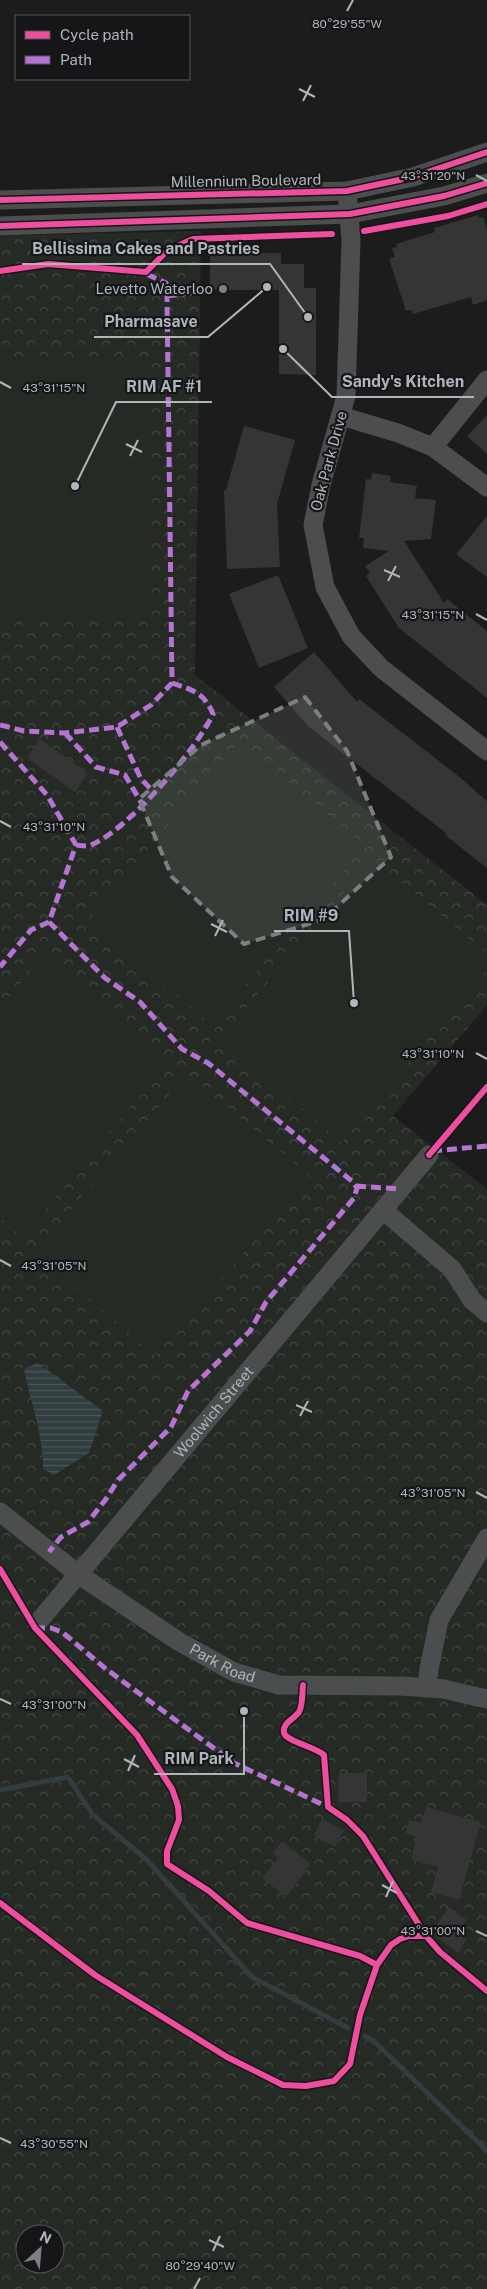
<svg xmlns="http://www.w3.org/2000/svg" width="487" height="2289" viewBox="0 0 487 2289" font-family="'Public Sans',sans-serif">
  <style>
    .park { fill: url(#park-crowns); fill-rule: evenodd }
    .garden { fill: #252b24 }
    .water { fill: url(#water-rules) }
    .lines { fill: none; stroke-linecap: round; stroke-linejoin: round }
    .stream { stroke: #313d3f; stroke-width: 5 }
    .building { fill: #353536 }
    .minor { stroke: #4b4d4e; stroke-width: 19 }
    .quiet { stroke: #b673d3; stroke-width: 5; stroke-dasharray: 10 5; stroke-linecap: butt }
    .cycleway-casing { stroke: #161618; stroke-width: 9 }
    .cycleway { stroke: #ef4d9e; stroke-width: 6 }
    .marked { fill: #7b8084; fill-opacity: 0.2; stroke: #7b8084; stroke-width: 4; stroke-dasharray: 10 6; stroke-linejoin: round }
    .ticks { fill: none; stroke: #aeb6bc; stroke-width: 2 }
    .poi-dot { fill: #7b8084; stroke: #161618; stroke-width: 2 }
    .labels { text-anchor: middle; stroke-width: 4.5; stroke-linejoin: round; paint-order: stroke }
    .street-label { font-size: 15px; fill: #aeb6bc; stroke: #161618 }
    .poi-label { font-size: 15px; fill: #aeb6bc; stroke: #161618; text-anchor: end }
    .ticks-label { font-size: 12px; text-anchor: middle; fill: #aeb6bc; stroke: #161618; stroke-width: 4.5; stroke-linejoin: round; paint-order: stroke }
    .leader { fill: none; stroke: #aeb6bc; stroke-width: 2 }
    .callout-dot { fill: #aeb6bc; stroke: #161618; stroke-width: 2 }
    .callout-label { font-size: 16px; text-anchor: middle; font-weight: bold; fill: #aeb6bc; stroke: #161618; stroke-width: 4.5; stroke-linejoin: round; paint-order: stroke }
  </style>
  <defs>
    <pattern id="park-crowns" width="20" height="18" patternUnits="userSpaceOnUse" patternTransform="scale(1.25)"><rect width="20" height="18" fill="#252b24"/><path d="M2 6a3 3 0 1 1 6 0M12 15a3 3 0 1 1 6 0" fill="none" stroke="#424842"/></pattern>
    <pattern id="water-rules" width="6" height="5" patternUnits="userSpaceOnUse" patternTransform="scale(1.25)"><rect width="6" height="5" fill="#313d3f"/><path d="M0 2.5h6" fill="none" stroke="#4c5759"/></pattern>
  </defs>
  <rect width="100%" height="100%" fill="#1c1c1c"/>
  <path class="park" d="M201,231L195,675L487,905V1005L393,1116L487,1189V2289H0V236ZM25,2234H55V2264H25Z"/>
  <path class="garden" d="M0,357L148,358L150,615L0,614Z
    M240,741L365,846L211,1024L89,920Z
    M372,859L487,953V968L342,1142L221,1038Z
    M45,953L169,1059L23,1236L0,1217V1009Z
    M187,1074L310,1176L155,1355L35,1252Z"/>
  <path class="water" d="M38,1363L103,1411L89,1453L54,1475L43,1469C44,1437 30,1401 24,1369Z"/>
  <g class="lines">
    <path class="stream" d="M0,1790L68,1777L92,1814L147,1860L252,1977L348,2028
      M365,2036L375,2042L487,2151"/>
  </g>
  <path class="building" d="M478,215L479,218L483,217L487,229V300L473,305L471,297L413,314L412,310L406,311L389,259L395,257L392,248L397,247L396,244L435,232L434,228Z
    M210,253H281V264H304V288H316V375L279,374V290H210Z
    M487,415V454L467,436Z
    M244,426L295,440L277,504L280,567L227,569L224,490H226Z
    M372,473L391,476L390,482L417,486L415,498L436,500L431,539L404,541L444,603L447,599L487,631V698L399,628L366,576L370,573L365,566L389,551L363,548L364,538H359L366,479L371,480Z
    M487,516V577L457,555V553Z
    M278,575L308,648L259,668L229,594Z
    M314,652L357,702L359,699L457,775L487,801V868L445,835L446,833L309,727L274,687Z
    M40,739L88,773L75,792L27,758Z
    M339,1773H367V1802H338Z
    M426,1807L481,1822L459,1900L431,1892L438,1867L411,1859L417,1837L405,1833L409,1820L421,1823Z
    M322,1819L344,1830L335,1847L314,1835Z
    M282,1841L311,1864L286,1897L262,1878L278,1858L273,1853Z
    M449,1907L467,1920L458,1933L467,1939L458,1953L431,1933Z"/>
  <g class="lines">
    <g class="minor">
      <path d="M347,191L351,240L346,396L321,485L313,525L325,587L351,636L381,668L487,751"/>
      <path d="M0,200L347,191L413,177L487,152"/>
      <path d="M0,226L350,214L444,196L487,183"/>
      <path d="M341,416L398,433L433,447L487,487"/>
      <path d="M433,447L487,380"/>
      <path d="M383,1210L452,1269L472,1300L487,1313"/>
      <path id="s1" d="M0,1512L78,1574L178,1641L234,1672L279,1685L401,1686L443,1689L487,1699"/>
      <path id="s2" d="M40,1620L429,1155"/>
      <path d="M427,1688L429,1669L439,1620L487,1538"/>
    </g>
    <path class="quiet" d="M167,296L197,292
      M0,725L24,731L65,733L117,727L151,705L172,683L167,296L166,283L142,272
      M117,727L141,779L155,793
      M65,733L96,767L125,775L142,804
      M0,742L47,795L76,845L49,922L31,930L0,967
      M76,845C80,845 87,847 91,845C128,830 196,750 213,714C204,692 192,690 172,683
      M49,922L105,978L140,1002L182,1049L208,1063L353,1182L357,1188L354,1198L266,1302L250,1331L188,1391L171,1427L118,1480L106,1499L88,1522L61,1537L49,1552
      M432,1151L487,1146
      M356,1186L401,1189
      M35,1628H51L62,1632L106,1669L234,1763L328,1807"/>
    <defs>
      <path id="cycleway" d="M0,200L347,191L413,177L487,152
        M0,226L350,214L444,196L487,183
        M364,231L448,216L487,204
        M0,271L48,264L146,272L168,250L193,239L332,234
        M429,1155L487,1087
        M0,1569L35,1628L137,1735L172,1789L178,1806L179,1820L167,1851V1864L209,1891L247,1923L360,1956L377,1965
        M303,1685C302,1693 303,1705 299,1712C294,1719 282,1723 284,1733C286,1741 315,1747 324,1755L328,1807L347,1820L363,1836L426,1936L440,1952L487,1991
        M0,1903L95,1975L227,2057L283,2085L306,2086L334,2081L350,2064L360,2015L377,1965L391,1945L400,1939L409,1936H426"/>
    </defs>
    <use href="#cycleway" class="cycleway-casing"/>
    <use href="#cycleway" class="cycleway"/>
  </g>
  <path class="marked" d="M305,697L347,751L391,857L324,919L244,944L172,877L139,799L201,745Z"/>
  <path class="ticks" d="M347,11L353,0M299,89L315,97M303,101L311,85M476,175L487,181M0,382L11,388M126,444L142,452M130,456L138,440M384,570L400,577M388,581L396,566M476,614L487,620M0,821L11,827M211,924L227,932M215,936L223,920M476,1053L487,1059M0,1260L11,1266M296,1405L312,1412M300,1416L308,1401M476,1492L487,1498M0,1699L11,1704M124,1759L139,1767M128,1771L135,1755M382,1885L397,1893M386,1897L393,1881M476,1931L487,1936M0,2138L11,2143M209,2240L224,2247M213,2251L220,2236M194,2289L200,2278"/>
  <circle class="poi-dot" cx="223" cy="289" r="5"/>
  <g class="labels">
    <g class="street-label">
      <text transform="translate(246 181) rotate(-1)" y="5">Millennium Boulevard</text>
      <text transform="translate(329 461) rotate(-75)" y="5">Oak Park Drive</text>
      <text dy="5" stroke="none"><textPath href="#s2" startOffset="271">Woolwich Street</textPath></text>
      <text dy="5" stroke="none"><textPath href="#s1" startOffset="270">Park Road</textPath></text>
    </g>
    <g class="poi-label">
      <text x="213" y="294">Levetto Waterloo</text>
    </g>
  </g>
  <g class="ticks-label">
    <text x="347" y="28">80°29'55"W</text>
    <text x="433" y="180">43°31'20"N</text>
    <text x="54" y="392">43°31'15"N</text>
    <text x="433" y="619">43°31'15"N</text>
    <text x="54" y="831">43°31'10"N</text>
    <text x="433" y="1058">43°31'10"N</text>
    <text x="54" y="1270">43°31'05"N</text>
    <text x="433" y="1497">43°31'05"N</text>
    <text x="54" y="1709">43°31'00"N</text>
    <text x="433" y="1935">43°31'00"N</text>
    <text x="54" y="2148">43°30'55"N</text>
    <text x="200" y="2270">80°29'40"W</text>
  </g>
  <path class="leader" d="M308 317L270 264H22M267 287L208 337H94M283 349L332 397H474M75 486L116 402H212M354 1003L349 931H274M244 1711L244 1774H154"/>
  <g class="callout-dot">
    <circle cx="308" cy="317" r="5"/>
    <circle cx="267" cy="287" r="5"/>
    <circle cx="283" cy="349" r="5"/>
    <circle cx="75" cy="486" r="5"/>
    <circle cx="354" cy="1003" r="5"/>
    <circle cx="244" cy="1711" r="5"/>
  </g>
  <g class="callout-label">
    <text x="146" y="254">Bellissima Cakes and Pastries</text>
    <text x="151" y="327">Pharmasave</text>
    <text x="403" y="387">Sandy's Kitchen</text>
    <text x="164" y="392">RIM AF #1</text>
    <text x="311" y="921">RIM #9</text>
    <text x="199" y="1764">RIM Park</text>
  </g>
  <rect x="15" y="15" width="175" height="65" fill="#161618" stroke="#53565a"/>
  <rect x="25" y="31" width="25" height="8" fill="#ef4d9e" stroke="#53565a"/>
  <text x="60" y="40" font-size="15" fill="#aeb6bc">Cycle path</text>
  <rect x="25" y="56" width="25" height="8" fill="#b673d3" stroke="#53565a"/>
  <text x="60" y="65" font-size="15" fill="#aeb6bc">Path</text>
  <g transform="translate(40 2249) rotate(26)"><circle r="24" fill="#161618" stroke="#53565a"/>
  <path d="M0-4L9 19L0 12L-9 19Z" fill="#7b8084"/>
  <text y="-8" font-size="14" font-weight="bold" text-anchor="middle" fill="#aeb6bc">N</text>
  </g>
</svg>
